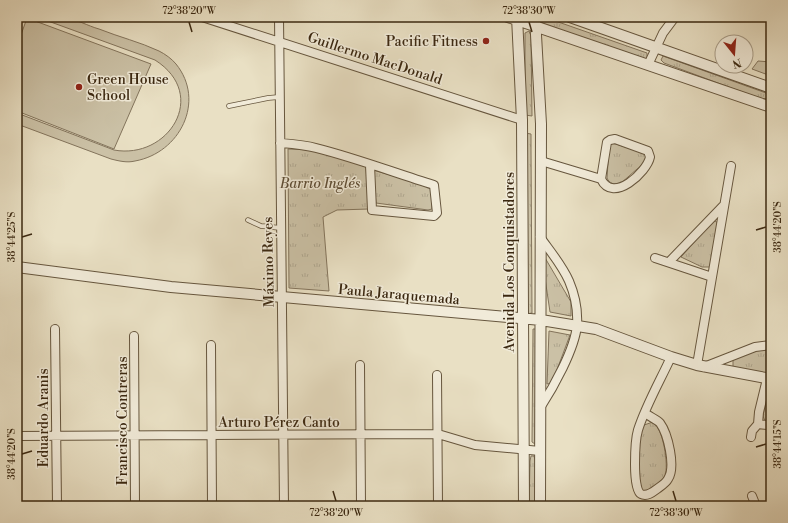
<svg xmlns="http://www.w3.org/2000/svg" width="788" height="523" viewBox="0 0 788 523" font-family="'Libre Bodoni',serif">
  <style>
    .grass { fill: url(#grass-tufts); stroke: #83745c }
    .pitch { fill: #cbc1a6; stroke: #83745c }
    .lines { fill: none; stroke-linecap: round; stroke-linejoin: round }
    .service-casing { stroke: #66563e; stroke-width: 5.5 }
    .minor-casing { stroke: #66563e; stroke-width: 10 }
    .tertiary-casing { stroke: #66563e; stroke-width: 12 }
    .service { stroke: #f1ebd9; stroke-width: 4 }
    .minor { stroke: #f1ebd9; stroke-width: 8 }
    .tertiary { stroke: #f1ebd9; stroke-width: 10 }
    .ticks { fill: none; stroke: #3b2811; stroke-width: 1.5 }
    .poi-dot { fill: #8f2418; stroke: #f1ebd9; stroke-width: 1.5 }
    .labels { text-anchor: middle; stroke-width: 3; stroke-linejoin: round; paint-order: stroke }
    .poi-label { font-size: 14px; fill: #3b2811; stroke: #f1ebd9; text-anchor: end }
    .street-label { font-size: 14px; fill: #3b2811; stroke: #f1ebd9 }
    .park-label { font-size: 14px; font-style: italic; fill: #5f4e36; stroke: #f1ebd9 }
    .neatline { fill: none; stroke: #3b2811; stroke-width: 1.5 }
    .ticks-label { font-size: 10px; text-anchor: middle; fill: #3b2811 }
  </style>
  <defs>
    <pattern id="grass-tufts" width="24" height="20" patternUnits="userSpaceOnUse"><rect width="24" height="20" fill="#cbc1a6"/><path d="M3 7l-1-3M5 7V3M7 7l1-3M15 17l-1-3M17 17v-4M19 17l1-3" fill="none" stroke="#afa68e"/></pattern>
  </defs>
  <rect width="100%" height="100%" fill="#e9e0c4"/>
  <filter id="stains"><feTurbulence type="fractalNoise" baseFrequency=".005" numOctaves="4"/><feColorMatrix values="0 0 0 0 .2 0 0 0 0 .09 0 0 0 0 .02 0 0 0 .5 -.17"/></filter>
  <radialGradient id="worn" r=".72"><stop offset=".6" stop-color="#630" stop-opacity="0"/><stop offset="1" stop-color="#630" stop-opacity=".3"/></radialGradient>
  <path class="grass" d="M544,17L647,53V58L643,60L542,23Z
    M529,31L531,36L532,116L525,115V33Z
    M663,56L766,93L768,98L764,99L753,96L664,63L661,60Z
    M758,61L771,62V76L752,69Z
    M525,133L531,134V150L532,313L526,314Z
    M613,143L643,153L646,156L645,162L620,184C614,185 609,183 607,178L609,147Z
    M288,149L316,150L366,165L369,209L337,210L323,217L329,291L289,288Z
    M373,170L431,187L432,209L428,210L376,203Z
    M715,221L718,223L712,263L710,267H702L681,257L712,222Z
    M541,251L571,302V316L550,312Z
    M533,329H536L535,444L532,442Z
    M549,331L570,335L552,383L547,384Z
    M762,349H771V375L733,367V359Z
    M771,390V417L765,421L763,416L768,392Z
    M653,422C663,428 669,465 665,476C661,484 651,490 643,492C636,476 635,440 644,425Z
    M531,456H534L535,460L536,506H529L530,461Z"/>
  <path class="pitch" d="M37,17C45,17 56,15 64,17C76,19 88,26 99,29C119,37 140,42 159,51C165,54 172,59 176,64C206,101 180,153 135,161C127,163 119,161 111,159L17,124V113L114,150C168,160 210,95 155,60Z
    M27,18L151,64L114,149L17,111V46Z"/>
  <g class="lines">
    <defs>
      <path id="service" d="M229,106L268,98L279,97
        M248,220L261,226L281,228"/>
      <path id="minor" d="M202,17L522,120
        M279,17L284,506
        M648,65L663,33L675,17
        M615,139L648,151L650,157C647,172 613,204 601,179L607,142L610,140Z
        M280,143C292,144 305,145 316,148C356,158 395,173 434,185L437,213L434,216L372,210L370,165
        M541,161L601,179
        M655,258L712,277
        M670,261L723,206
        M55,329L57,506
        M134,336L135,506
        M211,345L212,506
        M360,365L361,506
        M697,365L731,166
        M704,367L755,347L771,345
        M437,375L438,506
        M767,379L759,412L758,424L767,425L771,424
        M540,408C553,388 575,349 577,325C578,310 575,295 569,281C562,265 550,251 540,237
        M645,413C650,417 656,419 660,423C668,434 676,467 668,479C666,483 661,486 657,489C653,492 647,497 641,494C632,489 635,440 638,430C646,405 660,381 671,357
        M17,436L438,434L475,445L540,451
        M751,437L752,431L758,424
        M752,496L756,506"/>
      <path id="tertiary" d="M508,17L771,107
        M517,17L522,120L524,506
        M535,17L541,124L540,506
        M570,17L771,88
        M17,267L171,287L541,320L596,329L671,357L697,365L771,379"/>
    </defs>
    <use href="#service" class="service-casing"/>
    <use href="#minor" class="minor-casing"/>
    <use href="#tertiary" class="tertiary-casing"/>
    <use href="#service" class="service"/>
    <use href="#minor" class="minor"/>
    <use href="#tertiary" class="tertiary"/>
  </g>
  <path class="ticks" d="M189,22L192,32M529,22L532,32M756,230L766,227M22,237L32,234M756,447L766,444M22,454L32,451M333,491L336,501M673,491L676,501"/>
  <g class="poi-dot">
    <circle cx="486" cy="41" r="4"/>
    <circle cx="79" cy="87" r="4"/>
  </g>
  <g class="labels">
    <g class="poi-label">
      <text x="478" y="46">Pacific Fitness</text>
      <text x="87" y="84" text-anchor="start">Green House<tspan x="87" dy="16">School</tspan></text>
    </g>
    <g class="street-label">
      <text transform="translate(375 58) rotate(18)" y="5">Guillermo MacDonald</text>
      <text transform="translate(268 262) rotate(-91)" y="5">Máximo Reyes</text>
      <text transform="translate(509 262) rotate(-90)" y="5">Avenida Los Conquistadores</text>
      <text transform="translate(399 294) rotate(5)" y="5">Paula Jaraquemada</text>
      <text transform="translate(43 418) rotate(-90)" y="5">Eduardo Aranis</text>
      <text transform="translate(122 421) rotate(-90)" y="5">Francisco Contreras</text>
      <text x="279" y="427">Arturo Pérez Canto</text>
    </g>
    <g class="park-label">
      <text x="320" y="188">Barrio Inglés</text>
    </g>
  </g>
  <rect width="788" height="523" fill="none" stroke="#e9e0c4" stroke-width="44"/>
  <g transform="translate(734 54) rotate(163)"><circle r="19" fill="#f1ebd9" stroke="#a89d89"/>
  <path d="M0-3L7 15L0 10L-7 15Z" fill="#8f2418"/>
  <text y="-6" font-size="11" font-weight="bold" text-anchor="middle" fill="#3b2811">N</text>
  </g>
  <rect x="22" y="22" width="744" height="479" class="neatline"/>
  <g class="ticks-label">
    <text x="189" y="14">72°38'20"W</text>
    <text x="529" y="14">72°38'30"W</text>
    <text transform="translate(777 227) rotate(-90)" y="4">38°44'20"S</text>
    <text transform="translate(11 237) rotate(-90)" y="4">38°44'25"S</text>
    <text transform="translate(777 444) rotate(-90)" y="4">38°44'15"S</text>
    <text transform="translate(11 454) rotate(-90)" y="4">38°44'20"S</text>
    <text x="336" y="516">72°38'20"W</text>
    <text x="676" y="516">72°38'30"W</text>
  </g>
  <rect width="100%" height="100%" filter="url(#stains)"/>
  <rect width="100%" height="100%" fill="url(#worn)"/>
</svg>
